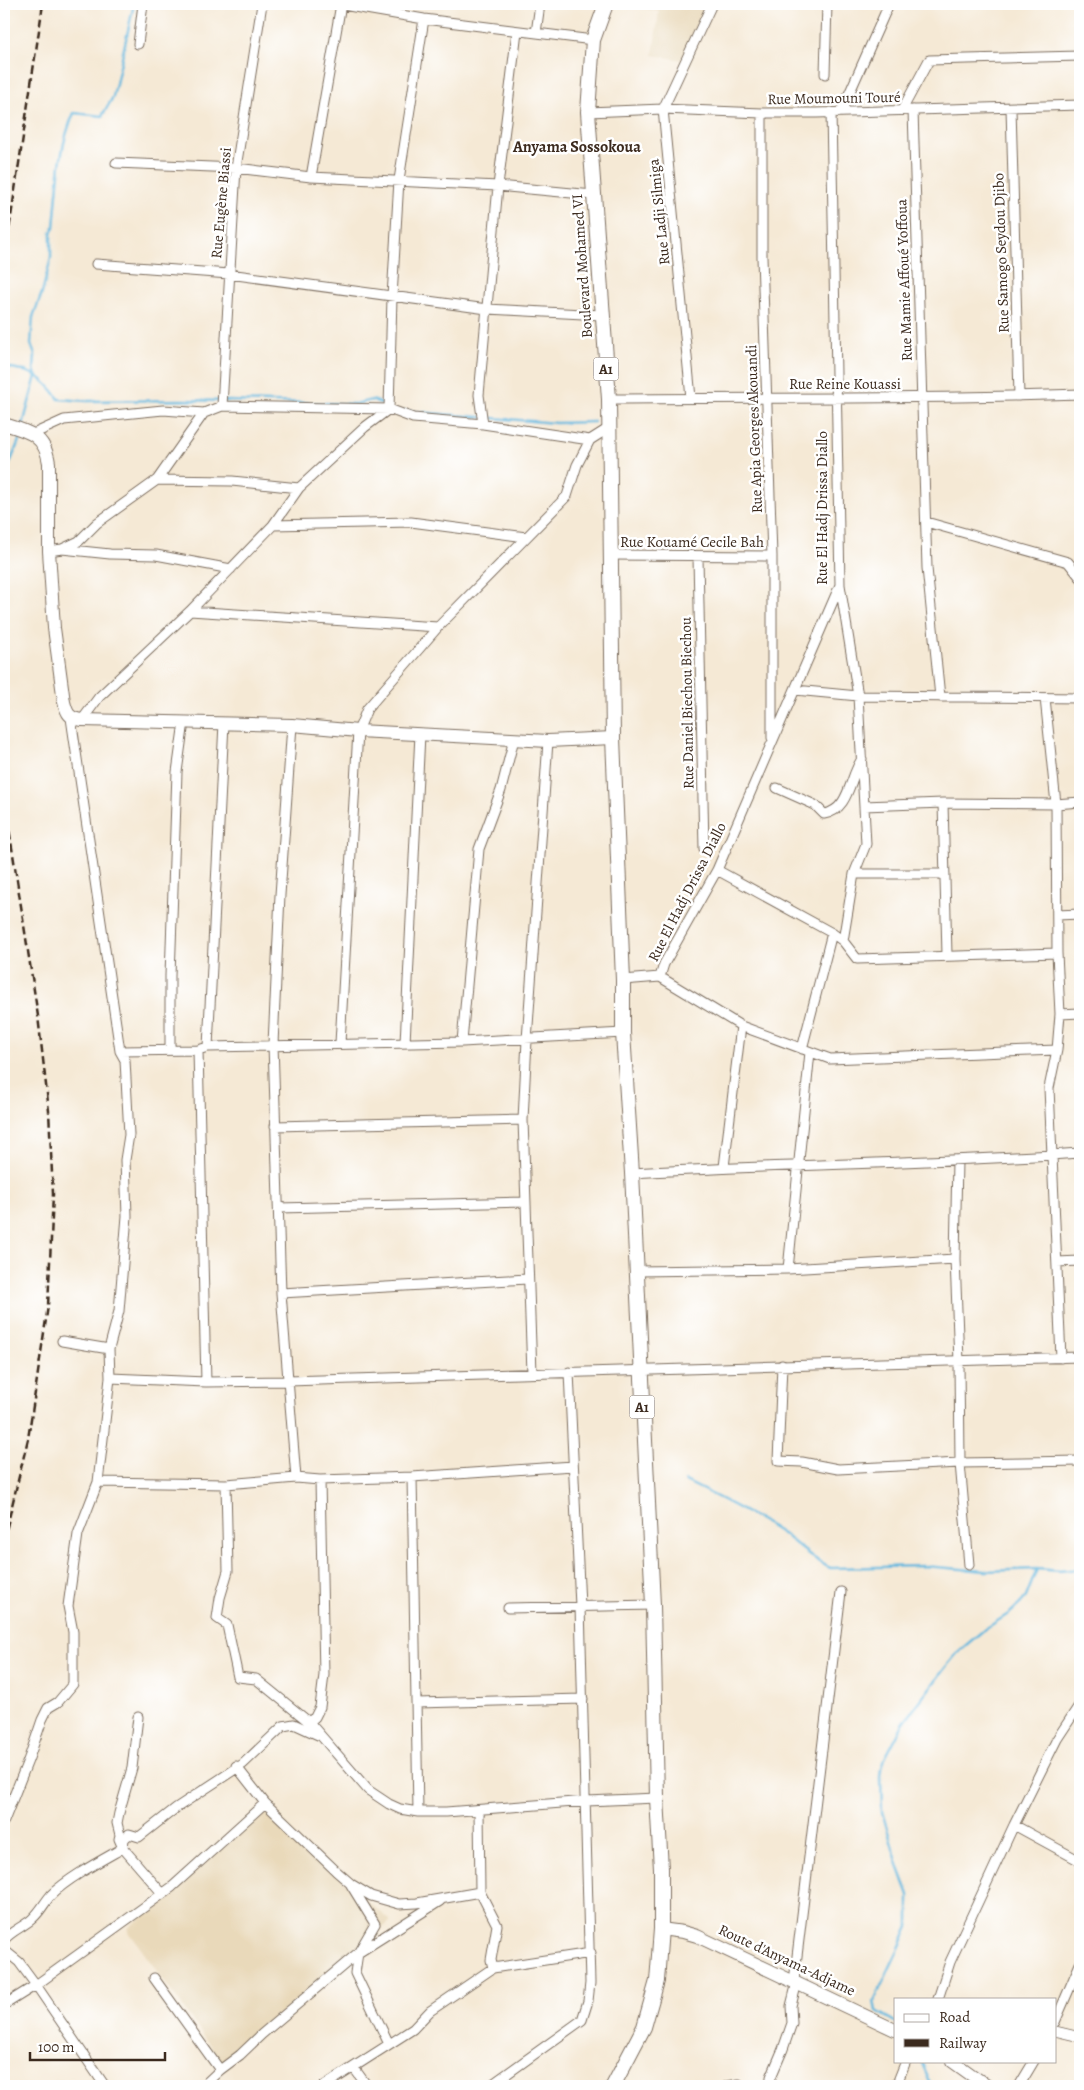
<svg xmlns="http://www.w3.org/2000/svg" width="1084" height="2090" viewBox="0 0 1084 2090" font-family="Alegreya,serif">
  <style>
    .built { fill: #e9d9ba }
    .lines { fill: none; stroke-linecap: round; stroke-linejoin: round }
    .stream { stroke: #62b7de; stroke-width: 2.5 }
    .street-casing { stroke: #7c6d5e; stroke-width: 11 }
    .secondary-casing { stroke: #7c6d5e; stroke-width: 14 }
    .primary-casing { stroke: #7c6d5e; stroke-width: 16 }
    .street { stroke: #fff; stroke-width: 9 }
    .secondary { stroke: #fff; stroke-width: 12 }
    .primary { stroke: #fff; stroke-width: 14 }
    .rail { stroke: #3b2a1e; stroke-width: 2.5; stroke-dasharray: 8 4; stroke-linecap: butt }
    .labels { text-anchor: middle; stroke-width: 5; stroke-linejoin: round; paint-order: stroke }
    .shield { fill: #fff; stroke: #766a62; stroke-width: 1 }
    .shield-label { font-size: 14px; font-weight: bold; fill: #3b2a1e }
    .street-label { font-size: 15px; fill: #3b2a1e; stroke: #fff }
    .neighbourhood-label { font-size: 16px; font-weight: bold; fill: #3b2a1e; stroke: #fff }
  </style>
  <rect width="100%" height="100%" fill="#fff"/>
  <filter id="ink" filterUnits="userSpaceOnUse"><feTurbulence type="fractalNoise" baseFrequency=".02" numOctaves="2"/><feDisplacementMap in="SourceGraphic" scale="10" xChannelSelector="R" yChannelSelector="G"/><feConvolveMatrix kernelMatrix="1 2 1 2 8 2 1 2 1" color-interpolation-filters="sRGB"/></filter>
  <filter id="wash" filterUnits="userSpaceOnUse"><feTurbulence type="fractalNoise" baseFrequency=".0096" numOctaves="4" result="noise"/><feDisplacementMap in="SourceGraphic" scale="20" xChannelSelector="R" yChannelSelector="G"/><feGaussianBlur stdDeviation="1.12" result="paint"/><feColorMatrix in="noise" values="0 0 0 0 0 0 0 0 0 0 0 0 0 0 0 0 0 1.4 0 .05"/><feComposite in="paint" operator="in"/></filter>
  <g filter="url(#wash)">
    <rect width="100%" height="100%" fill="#f5e9d5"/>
    <path class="built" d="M615,4H706L682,60L653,55L659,11Z
      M265,1813L391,1921L222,2062L127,1929Z"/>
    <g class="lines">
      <path class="stream" d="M4,367C31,370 43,376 59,399L87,401L184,400L355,404L372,400L386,405
        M404,411L556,423L594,422
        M23,425L36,376L34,369L35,355L31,344L33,317L42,293L51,258V233L54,227C58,189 58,148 74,113L102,116L113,97L134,4
        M4,478L22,433
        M685,1481C718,1497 750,1513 781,1533C795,1542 818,1564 831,1568L923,1566L986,1571L1037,1569
        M895,2022L876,2011L874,2001L909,1927V1895L899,1868L882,1812L881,1776L883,1762L904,1722L945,1668L959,1651L985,1629L1010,1613L1021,1603L1026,1597L1037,1569L1059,1571L1080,1569
        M921,2061L932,2086"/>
    </g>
  </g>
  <g filter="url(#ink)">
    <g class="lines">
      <defs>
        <path id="street" d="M337,4L424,19L593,40
          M536,33L540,4
          M138,44L143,4
          M825,74L827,4
          M1011,108L1019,396
          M902,110L929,60L1080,56
          M913,110L927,568L940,697
          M588,112L663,109L762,113H816L1080,105
          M841,112L889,4
          M762,113V257L772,556V738
          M116,163L236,168L311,177L498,186L593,195
          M311,177L341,4
          M96,264L229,274L487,309L602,315
          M691,398L663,109L712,4
          M609,399C766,397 923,400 1080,394
          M222,406L236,168L262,4
          M483,424L479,395L498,186L517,31
          M33,434L64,420L163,410L204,413
          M157,480L232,481L299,488
          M926,522L1068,562L1080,577
          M273,525L411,522L526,537
          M62,549L79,541L97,523L157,480L204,413L222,406L389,409L413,418L483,424L590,440L609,428
          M49,551L62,549L110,554L156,555L231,569
          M611,555L772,556
          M698,557L704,849
          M840,585L858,696L866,844L854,874L843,941
          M190,611L438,627
          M795,690L858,696L1080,698
          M1045,698L1056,804L1057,953L1060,1014L1057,1050L1049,1088L1061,1358
          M82,720L99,697L190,611L273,525L299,488L365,427L389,409L392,297L399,180L424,19
          M292,725L280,895L273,1044L281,1293L296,1478
          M777,788L815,805L824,814C850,810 849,777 862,759
          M943,803L947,955
          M864,806L943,803L1056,804L1080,802
          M717,870L832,933L843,941L857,959L1057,953
          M854,874H945
          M1057,915L1080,914
          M660,977L741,1026L830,1059L1057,1050
          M623,980L660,977L664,964L717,870L840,585L831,112
          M1060,1014L1080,1013
          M462,1042L479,849L501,790L514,739
          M340,1043L358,731L367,709L438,627L567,496L577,465L590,440
          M405,1043L420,734
          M208,1047L224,723
          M170,1049V976L177,772L184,722
          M802,1049L832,933
          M198,1050L206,1382
          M120,1051L198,1050L208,1047L462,1042L623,1033
          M275,1126L523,1120
          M957,1161L955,1259L959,1362L960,1463L969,1565
          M724,1167L741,1026
          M632,1173C781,1164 931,1164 1080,1153
          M279,1208L526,1202
          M1057,1262L1080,1261
          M788,1269L810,1052
          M637,1271L788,1269L955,1259
          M281,1293L527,1279
          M62,1341L109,1349
          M782,1365L778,1461L802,1462L838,1469L960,1463L1080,1461
          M532,1373L523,1120L527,1040L548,741
          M110,1378L206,1382L288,1381L1080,1357
          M412,1477L418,1812
          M320,1480L324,1675L320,1707L315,1717L309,1722L368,1790L389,1804L400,1809L418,1812H446L587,1801L657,1798
          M98,1482L226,1484L296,1478L320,1480L412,1477L573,1466
          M226,1484L228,1571L220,1598L217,1618L227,1625L238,1677L256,1679L309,1722
          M508,1608L653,1605
          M417,1703L583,1699
          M138,1717L132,1768L119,1813L117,1823L120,1835L119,1839L123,1848L162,1893
          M236,1766L265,1803L336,1871L351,1884L371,1896L399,1904L417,1903L480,1892
          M479,1810L480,1892L497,1925L491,1960L493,1968
          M4,1821L29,1758L42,1720L48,1708L58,1702L73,1684V1632L68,1606L78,1534L98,1482L110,1378L109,1349L119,1311L127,1216L125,1160L129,1135L125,1060L120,1051L71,718
          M1014,1825L1080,1861
          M123,1848L124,1839L129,1834L139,1837L176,1808L243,1764L283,1726L294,1724L318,1735
          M351,1885L375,1924L358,1953L355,1973L389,2044
          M4,1940C11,1931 23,1927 32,1919C41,1911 44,1903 51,1895C68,1878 102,1860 123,1848
          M4,1950L19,1962L36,1985L105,2086
          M154,1978L220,2070
          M794,1981L841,1592
          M938,1999L950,1962L1014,1825L1057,1739L1080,1704
          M4,2005L36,1985L172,1887L265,1803
          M1055,2022L1080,1964
          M1055,2031L1080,2037
          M354,2068L367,2086
          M203,2086L220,2070L240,2055L262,2034L358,1953L440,1901
          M324,2086L413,2029L430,2011L493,1968L591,1953
          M490,2086L582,2020L588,2001L590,1983L580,1606L569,1372
          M727,2086L739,2084
          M770,2086L771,2077L783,2049L792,2023L791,2006L797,1982
          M896,2086L906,2061
          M1019,2086L1034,2061"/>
        <path id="secondary" d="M4,424C28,431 45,435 49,463V551L54,628L64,702C67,714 69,718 82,720L292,725L358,731L548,741L613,738
          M661,1929L683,1932L697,1936L895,2030
          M952,2061L987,2086"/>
        <path id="primary" d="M606,4L593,40L588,112L609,399L613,738L623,980V1033L632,1173L653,1605L657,1798L661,1869V1929L657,1981L644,2027L613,2086"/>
      </defs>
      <use href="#street" class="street-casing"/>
      <use href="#secondary" class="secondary-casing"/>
      <use href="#primary" class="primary-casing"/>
      <use href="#street" class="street"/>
      <use href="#secondary" class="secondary"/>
      <use href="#primary" class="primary"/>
      <path class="rail" d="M4,263L43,4
        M4,796L38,1016L49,1111L53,1194L48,1306L28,1439L4,1539"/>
    </g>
  </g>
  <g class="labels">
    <g class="shield">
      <rect x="593.5" y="357.5" width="25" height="23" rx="4"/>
      <rect x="629.5" y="1395.5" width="25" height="23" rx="4"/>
    </g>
    <g class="shield-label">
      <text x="606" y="374">A1</text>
      <text x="642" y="1412">A1</text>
    </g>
    <g class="street-label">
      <text transform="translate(834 98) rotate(-1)" y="5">Rue Moumouni Touré</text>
      <text transform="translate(221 203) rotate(-85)" y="5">Rue Eugène Biassi</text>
      <text transform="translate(659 212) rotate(-96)" y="5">Rue Ladji Silmiga</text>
      <text transform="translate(1001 253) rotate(-92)" y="5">Rue Samogo Seydou Djibo</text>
      <text transform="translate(582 266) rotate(-94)" y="5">Boulevard Mohamed VI</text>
      <text transform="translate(904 280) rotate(-92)" y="5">Rue Mamie Affoué Yoffoua</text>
      <text x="845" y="389">Rue Reine Kouassi</text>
      <text transform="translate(754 429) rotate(-92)" y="5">Rue Apia Georges Akouandi</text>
      <text transform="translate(822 508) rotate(-90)" y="5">Rue El Hadj Drissa Diallo</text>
      <text x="692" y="547">Rue Kouamé Cecile Bah</text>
      <text transform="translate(687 703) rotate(-91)" y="5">Rue Daniel Biechou Biechou</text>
      <text transform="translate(687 892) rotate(-63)" y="5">Rue El Hadj Drissa Diallo</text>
      <text transform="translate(787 1960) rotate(25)" y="5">Route d'Anyama-Adjame</text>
    </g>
    <g class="neighbourhood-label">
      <text x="577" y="152">Anyama Sossokoua</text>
    </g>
  </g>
  <rect width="1084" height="2090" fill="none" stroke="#fff" stroke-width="20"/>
  <rect x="894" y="1998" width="162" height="65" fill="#ffffff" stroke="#b1aaa5"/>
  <rect x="904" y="2014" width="25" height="8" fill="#ffffff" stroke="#b1aaa5"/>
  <text x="939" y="2022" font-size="15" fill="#3b2a1e">Road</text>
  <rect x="904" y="2039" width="25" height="8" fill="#3b2a1e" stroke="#b1aaa5"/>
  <text x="939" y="2048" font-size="15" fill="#3b2a1e">Railway</text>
  <path d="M30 2052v8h135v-8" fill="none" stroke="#3b2a1e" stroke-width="2.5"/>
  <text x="38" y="2052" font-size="15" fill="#3b2a1e" stroke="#ffffff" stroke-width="4" paint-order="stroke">100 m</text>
</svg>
